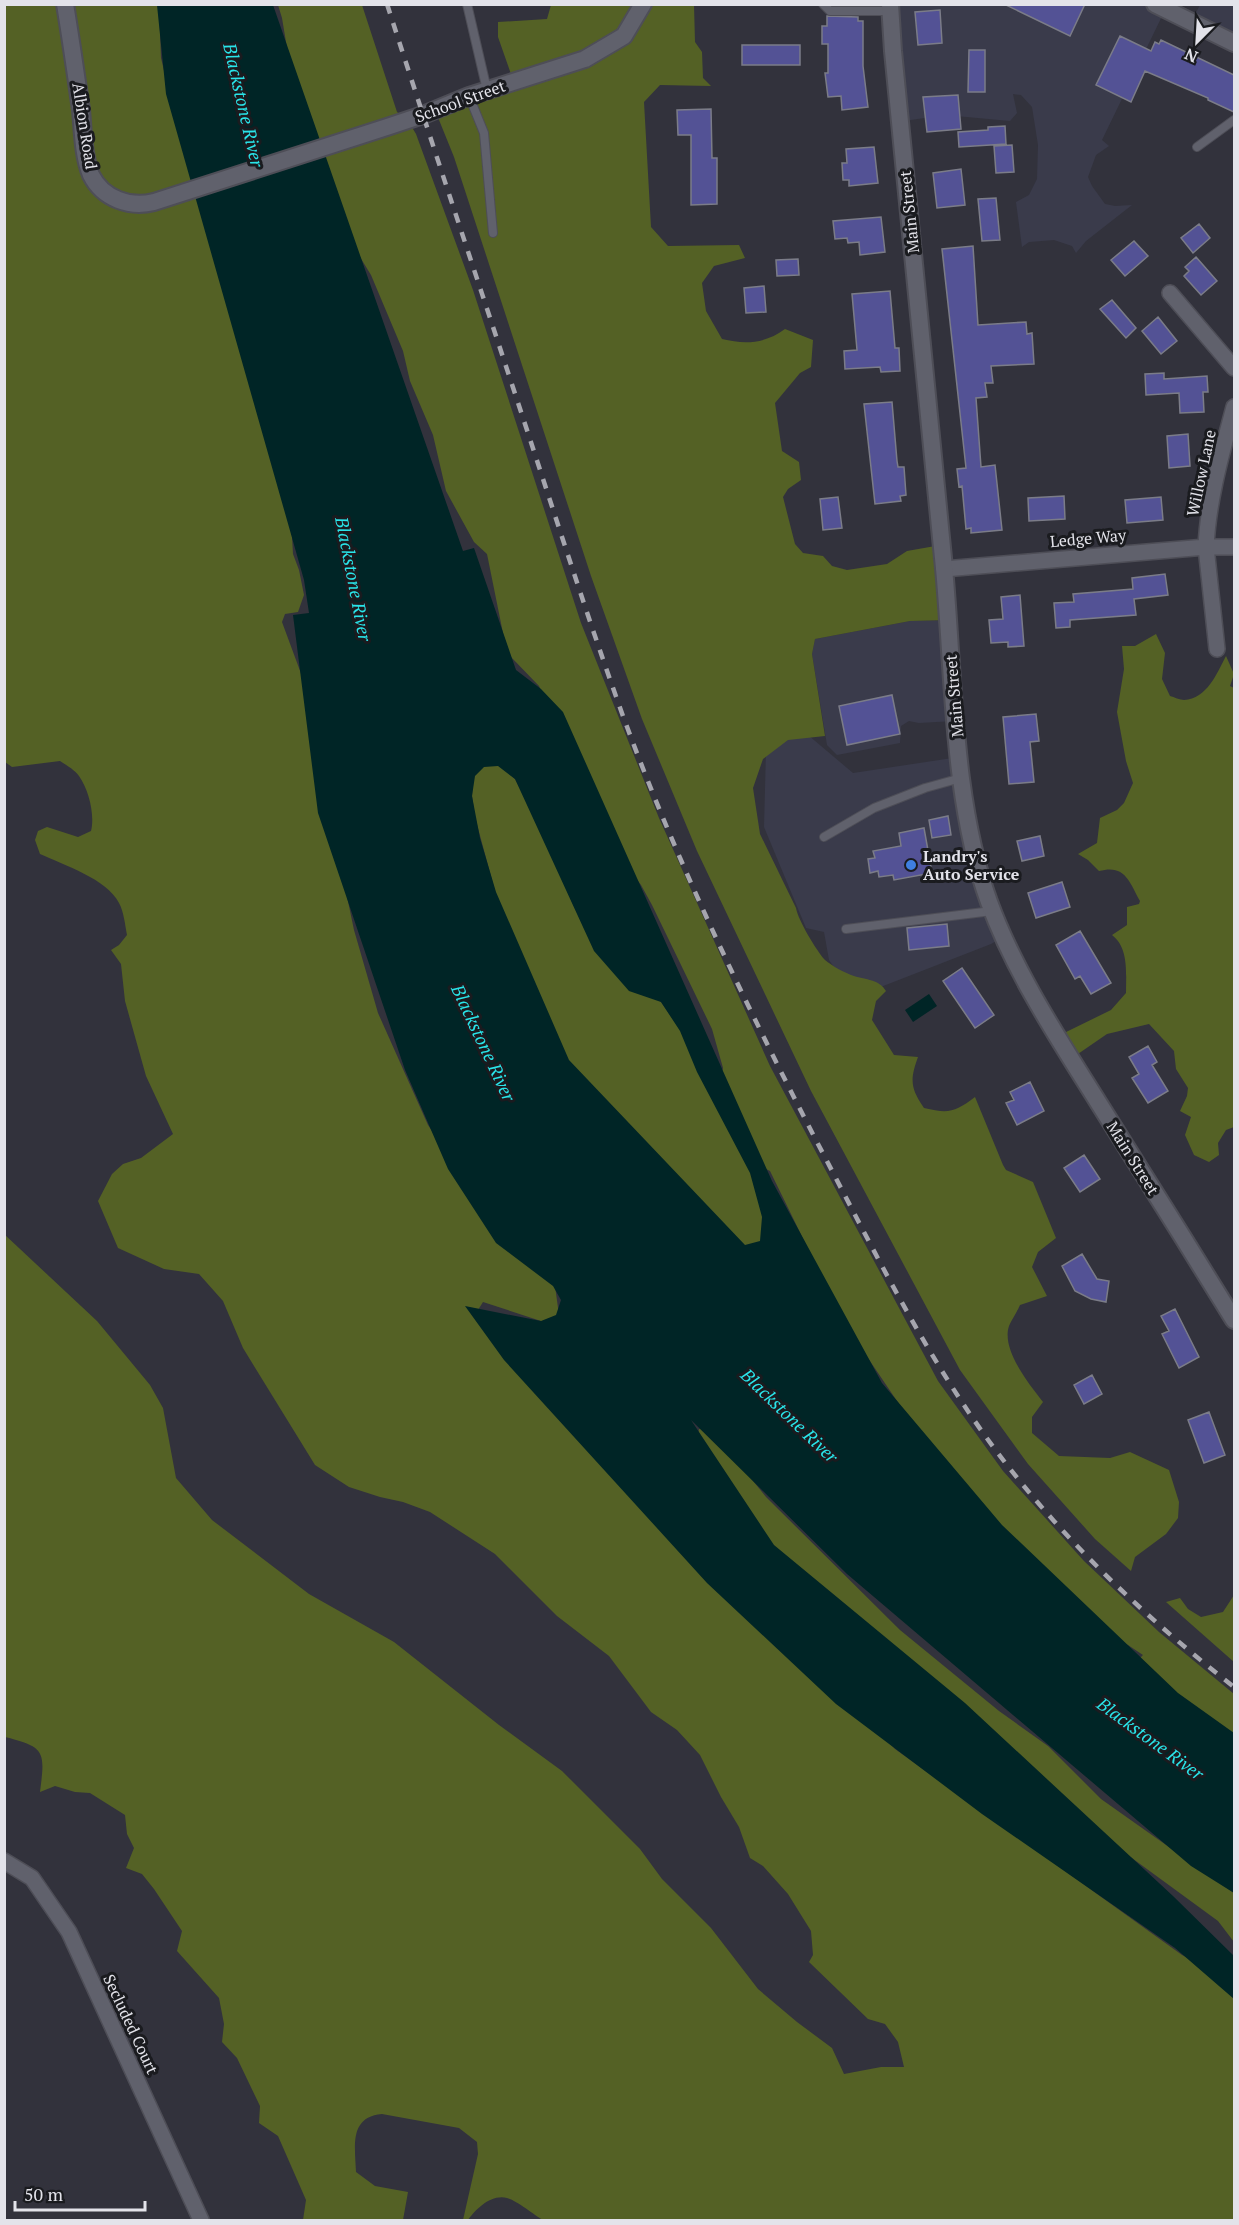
<svg xmlns="http://www.w3.org/2000/svg" width="1239" height="2225" viewBox="0 0 1239 2225" font-family="'PT Serif',serif">
  <style>
    .built { fill: #3a3b4b }
    .green { fill: #546125 }
    .water { fill: #002526; fill-rule: evenodd }
    .building { fill: #535295; stroke: #7b7c88; stroke-width: 1.5 }
    .lines { fill: none; stroke-linecap: round; stroke-linejoin: round }
    .service-casing { stroke: #4e4e57; stroke-width: 10 }
    .minor-casing { stroke: #4e4e57; stroke-width: 18 }
    .tertiary-casing { stroke: #4e4e57; stroke-width: 20 }
    .service { stroke: #60616c; stroke-width: 8 }
    .minor { stroke: #60616c; stroke-width: 15 }
    .tertiary { stroke: #60616c; stroke-width: 16 }
    .rail { stroke: #a6a6ae; stroke-width: 4.5; stroke-dasharray: 10 10; stroke-linecap: butt }
    .shop-dot { fill: #3f7fe0; stroke: #1a1b1f; stroke-width: 2 }
    .labels { text-anchor: middle; stroke-width: 6; stroke-linejoin: round; paint-order: stroke }
    .street-label { font-size: 16px; fill: #e3e3ea; stroke: #1a1b1f }
    .poi-label { font-size: 16px; font-weight: bold; fill: #e3e3ea; stroke: #1a1b1f; text-anchor: start }
    .water-label { font-size: 18px; font-style: italic; fill: #29e4e9; stroke: #1a1b1f }
  </style>
  <rect width="100%" height="100%" fill="#32323c"/>
  <path class="built" d="M1160,4L1166,8L1102,140L1109,146L1096,155L1088,177L1092,186L1105,204L1115,206L1132,205L1086,241L1076,253L1072,246L1054,240L1029,242L1022,247L1016,202L1029,195L1037,179L1038,145L1032,107L1021,95L1013,94L1017,113L1010,121L945,115L904,121L891,5Z
    M1200,5H1234V43L1191,22Z
    M951,620L954,721L919,723L909,721L901,726L900,743L837,755L827,745L812,654L815,639L910,621Z
    M795,724L853,773L959,757L1003,937L991,944L855,997L829,960L824,932L806,928L764,827L766,750Z"/>
  <path class="green" d="M5,5H159L161,58L180,137L290,502L293,554L299,570L304,595L298,612L285,614L282,622L320,725L345,887L354,930L378,1013L428,1125L465,1181L555,1286L559,1315L544,1322L483,1302L478,1310L895,1749L1182,1955L1203,1966L1234,1957V2220H543C534,2215 516,2200 507,2198C491,2194 476,2209 468,2220H463L478,2154L477,2142L459,2128L382,2114C349,2117 355,2146 356,2172L375,2186L408,2192L403,2220H303L306,2200L278,2136L259,2123L260,2106L237,2058L222,2042L224,2024L219,1998L177,1951L182,1931L154,1889L142,1874L126,1868L134,1848L127,1834L125,1815L90,1793L75,1792L55,1786L40,1792C45,1752 46,1747 5,1737L4,1234L97,1321L150,1385L163,1408L176,1478L212,1520L309,1594L394,1642L499,1725L562,1771L640,1849L662,1879L711,1928L758,1989L797,2022L832,2048L844,2074L881,2067H904L898,2042L885,2024L868,2019L809,1962L813,1955L811,1931L788,1894L763,1866L750,1858L739,1827L721,1797L700,1755L677,1730L651,1712L609,1656L557,1616L495,1554L430,1512L403,1502L380,1497L349,1487L315,1465L243,1348L223,1301L199,1274L164,1269L118,1248L98,1201L112,1174L123,1164L141,1158L173,1134L146,1076L125,1001L121,964L111,950L119,945L127,935C125,925 124,912 119,903C107,879 64,865 40,854L35,840L38,831L47,827L78,837L91,831C95,815 89,790 79,776C75,770 66,765 60,761L12,767L5,762Z
    M278,5H362L397,112L407,119L416,134L473,290L581,623L659,818L770,1066L938,1381L1003,1471L1084,1561L1159,1632L1234,1694V1741L1175,1700L1140,1658L1143,1655L1128,1645L1122,1643L943,1469L828,1299L813,1259L770,1171L756,1164L774,1270L744,1258L570,1069L503,921L475,817L472,796L474,763L488,754L515,779L557,858L571,900L589,938L661,1002L719,1085L723,1068L712,1029L652,905L641,885L627,866L539,686L511,657L505,643L487,554L474,542L446,491L433,435L410,381L403,351L371,275L352,244L291,72L282,18Z
    M551,5H694L695,42L702,52L703,78L711,86L660,85L644,102L651,227L668,246L739,245L745,258L714,266L702,283L706,311L722,339C746,345 766,343 785,329L813,340L811,367L800,373L775,403L782,451L799,462L801,480L788,489L783,497L795,544L803,553L823,556L832,566L847,570L887,564L907,551L941,545L951,620L910,621L815,639L812,654L825,736L788,740L763,759L753,788L760,834L796,908C798,920 816,950 825,960C832,966 845,973 854,976C866,980 879,979 886,991L876,1001L872,1020L894,1055L918,1057C910,1079 910,1088 924,1108C949,1114 955,1112 975,1097L1003,1165L1006,1170L1033,1182L1056,1238L1038,1252L1032,1267L1047,1296L1020,1305C1017,1312 1012,1319 1009,1326C1001,1350 1030,1385 1043,1402L1032,1417V1433L1059,1456L1110,1458L1130,1452L1169,1470L1179,1502L1178,1518L1166,1534L1135,1557L1131,1571L1095,1539L1028,1464L960,1370L811,1091L697,851L642,719L591,576L454,157L435,110L512,77L498,37V22L547,19Z
    M1156,634L1165,653L1162,679L1170,696C1174,697 1180,700 1184,700C1207,699 1217,673 1226,656L1234,674L1230,686L1234,688V1127L1226,1130L1218,1143L1219,1155L1209,1162L1194,1155L1185,1135L1191,1117L1180,1111L1187,1096L1188,1088L1176,1069L1174,1051L1149,1024L1107,1034L1075,1056L1062,1034L1111,1010L1126,993C1126,973 1129,948 1112,935L1127,925V907L1139,904L1140,901C1129,881 1125,864 1099,871L1088,860L1078,854L1097,843L1100,818L1117,810L1124,803L1133,783L1126,761L1117,712L1124,669L1122,646H1135Z
    M699,1429H706L721,1441L766,1497L900,1630L999,1711L1048,1746L1101,1799L1234,1893V1942L1218,1921L1084,1823L784,1562L698,1436Z
    M1234,1595V1662L1166,1602L1180,1598L1188,1609L1201,1617L1223,1612Z"/>
  <path class="water" d="M157,5H273L463,551L474,548L516,670L541,689L563,712L772,1181L882,1383L1002,1525L1178,1693L1234,1733V1893L1191,1866L847,1574L691,1420L774,1545L965,1703L1173,1896L1234,1956V1999L1175,1948L982,1814L836,1704L707,1583L504,1360L465,1306L541,1321L556,1315L561,1300L553,1286L496,1243L448,1169L405,1070L318,813L293,615L309,613L304,580L166,94ZM498,766L515,779L594,951L629,991L661,1002L680,1031L697,1072L750,1173L762,1217L760,1241L745,1245L569,1060L496,892L480,838L472,796L475,776L484,767Z
    M929,994L937,1006L913,1022L905,1010Z"/>
  <path class="building" d="M1004,4H1085L1070,36Z
    M940,10L942,43L918,45L915,12Z
    M827,16L858,17V21H863V66L868,107L842,110L841,96L828,97L825,73H828V44H822V26H827Z
    M1120,36L1151,51L1155,42L1159,44L1161,40L1234,75V112L1208,100V98L1145,71L1131,102L1096,85Z
    M742,45H800V65H742Z
    M969,50H985V92H968Z
    M958,95L961,129L927,132L923,97Z
    M711,109L712,158H717V204L691,205V135H678L677,110Z
    M1005,126L1006,144L959,147L958,132L988,130V127Z
    M1012,145L1014,172L996,173L994,146Z
    M874,147L878,183L849,186V180H843L842,163H847L846,149Z
    M961,169L965,205L937,208L933,173Z
    M996,198L1000,240L982,241L978,199Z
    M881,217L885,252L860,255L859,242L848,243L847,238L835,239L833,221Z
    M1199,224L1210,238L1193,253L1181,238Z
    M1134,241L1148,256L1125,276L1111,260Z
    M973,246L978,325L1026,322L1027,334L1032,333L1034,364L991,366L993,383H985L987,397L976,398L981,467L995,465L1002,530L971,533V528L966,529L962,486L959,487L957,469L966,468L942,249Z
    M1196,257L1217,281L1201,295L1184,276L1189,271L1185,267Z
    M798,259L799,275L777,276L776,260Z
    M764,286L766,312L746,313L744,288Z
    M890,291L895,348H899L900,371L881,372L880,367L845,369L844,351L857,350L852,294Z
    M1112,300L1136,328L1126,338L1100,309Z
    M1158,317L1177,341L1161,354L1142,331Z
    M1164,373V379L1207,376L1208,392H1203L1204,412L1180,413L1179,393L1146,395L1145,374Z
    M892,402L897,461L898,467H904L906,495L900,496L901,501L875,504L864,404Z
    M1188,434L1190,466L1169,468L1167,436Z
    M1064,496L1065,519L1029,521L1028,498Z
    M838,497L842,528L823,530L820,499Z
    M1161,497L1163,520L1127,523L1125,500Z
    M1165,574L1168,595L1134,599L1136,615L1070,620V627L1056,628L1054,603L1074,602L1073,594L1133,589L1132,578Z
    M1020,595L1024,646L1008,647V642L991,643L989,620L1003,619L1001,597Z
    M892,695L900,734L847,745L839,706Z
    M1036,714L1039,741L1030,742L1034,782L1009,784L1003,717Z
    M948,816L951,835L932,838L929,820Z
    M924,828L932,873L894,880L893,875L879,877L878,871L870,873L868,859L875,858L873,851L901,846L899,833Z
    M1040,836L1044,856L1022,861L1017,841Z
    M1062,882L1070,907L1036,918L1028,893Z
    M947,924L949,946L909,950L907,928Z
    M1080,931L1111,983L1091,994L1080,976L1075,979L1056,945Z
    M962,968L994,1015L975,1028L943,981Z
    M1148,1046L1157,1062L1152,1065L1168,1091L1148,1103L1132,1078L1139,1074L1129,1057Z
    M1030,1082L1044,1111L1017,1125L1006,1103L1014,1100L1010,1092Z
    M1084,1155L1100,1179L1080,1192L1064,1168Z
    M1082,1254L1097,1279L1109,1281L1106,1302L1091,1299L1075,1291L1062,1266Z
    M1175,1309L1199,1357L1179,1368L1162,1334L1169,1331L1161,1316Z
    M1092,1375L1102,1394L1084,1404L1074,1385Z
    M1209,1412L1225,1455L1204,1463L1188,1420Z"/>
  <g class="lines">
    <defs>
      <path id="service" d="M467,4L487,90
        M823,4L830,11H891
        M469,96L484,133L493,233
        M1197,147L1234,120
        M824,837L874,808L925,788L961,778
        M846,929L992,911"/>
      <path id="minor" d="M1170,293L1234,368
        M944,569L1206,547H1234
        M1217,649L1206,547C1208,500 1222,452 1234,407
        M4,1861L32,1878L69,1932L201,2220"/>
      <path id="tertiary" d="M65,4C71,40 76,75 81,110C83,131 83,156 91,175C103,199 130,208 154,202L387,127L423,115L469,96L585,59L624,36L643,4
        M890,4L893,51C910,224 928,396 944,568C954,675 952,800 989,902C1015,973 1058,1038 1098,1102C1144,1175 1189,1247 1234,1320
        M1155,4L1234,43"/>
    </defs>
    <use href="#service" class="service-casing"/>
    <use href="#minor" class="minor-casing"/>
    <use href="#tertiary" class="tertiary-casing"/>
    <use href="#service" class="service"/>
    <use href="#minor" class="minor"/>
    <use href="#tertiary" class="tertiary"/>
    <path class="rail" d="M387,4C432,144 479,284 525,424C557,521 588,619 623,716C677,863 746,1005 818,1144C867,1237 914,1333 974,1420C1045,1523 1136,1610 1234,1687"/>
  </g>
  <circle class="shop-dot" cx="911" cy="865" r="6"/>
  <g class="labels">
    <g class="street-label">
      <text transform="translate(460 101) rotate(-20)" y="6">School Street</text>
      <text transform="translate(85 126) rotate(81)" y="6">Albion Road</text>
      <text transform="translate(909 212) rotate(-96)" y="6">Main Street</text>
      <text transform="translate(1201 473) rotate(-78)" y="6">Willow Lane</text>
      <text transform="translate(1088 538) rotate(-5)" y="6">Ledge Way</text>
      <text transform="translate(954 696) rotate(-95)" y="6">Main Street</text>
      <text transform="translate(1133 1158) rotate(58)" y="6">Main Street</text>
      <text transform="translate(131 2024) rotate(65)" y="6">Secluded Court</text>
    </g>
    <g class="poi-label">
      <text x="923" y="862">Landry's<tspan x="923" dy="18">Auto Service</tspan></text>
    </g>
    <g class="water-label">
      <text transform="translate(243 105) rotate(77)" y="6">Blackstone River</text>
      <text transform="translate(353 579) rotate(79)" y="6">Blackstone River</text>
      <text transform="translate(483 1043) rotate(65)" y="6">Blackstone River</text>
      <text transform="translate(789 1416) rotate(44)" y="6">Blackstone River</text>
      <text transform="translate(1150 1739) rotate(36)" y="6">Blackstone River</text>
    </g>
  </g>
  <rect width="1239" height="2225" fill="none" stroke="#e3e3ea" stroke-width="12"/>
  <g transform="translate(1197 42) rotate(204)" stroke="#1a1b1f" stroke-width="4.5" paint-order="stroke">
  <path d="M0-4.5L10 22L0 15L-10 22Z" fill="#e3e3ea"/>
  <text y="-9" font-size="16" font-weight="bold" text-anchor="middle" fill="#e3e3ea">N</text>
  </g>
  <path d="M15 2201v9h130v-9" fill="none" stroke="#e3e3ea" stroke-width="3"/>
  <text x="24" y="2201" font-size="18" fill="#e3e3ea" stroke="#1a1b1f" stroke-width="4.5" paint-order="stroke">50 m</text>
</svg>
